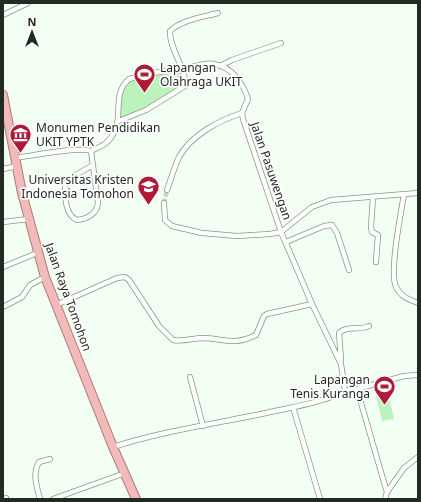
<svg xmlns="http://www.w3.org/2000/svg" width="421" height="502" viewBox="0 0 421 502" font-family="'Noto Sans',sans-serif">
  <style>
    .green { fill: #bcf2bb }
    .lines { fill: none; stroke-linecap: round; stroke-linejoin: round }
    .minor-tunnel { stroke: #c9d5c9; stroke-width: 4.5; stroke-dasharray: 4.5 2; stroke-linecap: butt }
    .minor-casing { stroke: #829b81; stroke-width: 6 }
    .trunk-casing { stroke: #a87c79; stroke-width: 10 }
    .minor { stroke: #fff; stroke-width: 4.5 }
    .trunk { stroke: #f3baba; stroke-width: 8 }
    .labels { text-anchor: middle; stroke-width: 3.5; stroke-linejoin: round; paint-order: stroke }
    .poi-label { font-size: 12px; fill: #212b21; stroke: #fff; text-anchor: start }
    .street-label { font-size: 12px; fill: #212b21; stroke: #fff }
  </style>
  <rect width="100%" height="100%" fill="#f3fff3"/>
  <path class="green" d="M180,67L186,82L173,94L119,121V97L129,79Z
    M388,393L394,419L382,421L376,395Z"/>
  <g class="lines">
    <path class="minor-tunnel" d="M164,203L167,190"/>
    <defs>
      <path id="minor" d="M3,15L28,3
        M220,66L232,60L281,43
        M119,121L146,110L185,86C188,72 169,49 170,31C181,20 203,17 218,13
        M91,151L98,203C97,214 87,219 77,220C65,215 65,197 65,185L74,176L93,165
        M15,158C31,156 80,146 91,151C96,148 102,147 107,142C128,122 109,96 129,79C151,73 173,69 195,66C201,65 208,62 214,64C232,67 243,83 248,99L242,113L243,119L281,232L312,304L341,364L345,391C323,402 298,406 275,411C221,423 166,430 113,447
        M3,169L17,166
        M167,190C171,179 174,168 179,157C191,135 220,120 242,113
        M404,194C401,214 389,271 396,287C401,297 408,299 418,303
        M373,197L371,227L372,232L378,235L376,262
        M164,203L165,220L172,226L202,233L237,236L270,234L281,232L312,207L331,200L418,193
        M3,222L29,219
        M286,242L324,226L332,225L337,233L349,270
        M3,267L37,253
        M56,305L117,278L125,277L129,280L159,326L173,340C183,342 193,338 204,338C225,339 234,346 256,335L264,316L267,314L312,304
        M5,306L22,297L30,285L45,277
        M341,360L339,333C347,325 360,331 369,326
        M190,377L203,426
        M357,389L404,376L418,375
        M345,391L357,389L383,479L387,492L385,499
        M293,407L320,499
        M387,492L404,468L418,457
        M6,498V499
        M40,499C37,487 32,474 39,462L50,459
        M53,499L125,473"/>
      <path id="trunk" d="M3,95L22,193L45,277L113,447L136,499"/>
    </defs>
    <use href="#minor" class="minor-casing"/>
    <use href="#trunk" class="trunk-casing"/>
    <use href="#minor" class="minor"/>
    <use href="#trunk" class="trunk"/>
  </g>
  <defs>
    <symbol id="stadium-pin" viewBox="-11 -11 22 30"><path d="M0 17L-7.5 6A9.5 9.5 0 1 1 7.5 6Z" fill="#ae1a38" stroke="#fff"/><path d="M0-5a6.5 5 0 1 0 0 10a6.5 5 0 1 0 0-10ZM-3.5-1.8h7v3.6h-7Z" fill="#fff"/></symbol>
    <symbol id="museum-pin" viewBox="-11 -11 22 30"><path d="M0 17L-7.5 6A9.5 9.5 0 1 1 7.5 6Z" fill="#ae1a38" stroke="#fff"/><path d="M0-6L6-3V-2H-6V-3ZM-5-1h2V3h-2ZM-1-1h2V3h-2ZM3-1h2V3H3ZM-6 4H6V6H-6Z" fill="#fff"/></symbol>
    <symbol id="university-pin" viewBox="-11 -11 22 30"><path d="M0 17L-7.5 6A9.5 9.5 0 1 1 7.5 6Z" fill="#ae1a38" stroke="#fff"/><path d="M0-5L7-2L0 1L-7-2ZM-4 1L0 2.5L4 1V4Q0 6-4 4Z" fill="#fff"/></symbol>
  </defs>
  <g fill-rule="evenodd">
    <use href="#stadium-pin" x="132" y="62" width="25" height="34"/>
    <use href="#museum-pin" x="8" y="122" width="25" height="34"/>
    <use href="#university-pin" x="136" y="174" width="25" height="34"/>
    <use href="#stadium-pin" x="372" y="374" width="25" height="34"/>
  </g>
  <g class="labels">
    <g class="poi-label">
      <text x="160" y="72">Lapangan<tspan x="160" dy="14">Olahraga UKIT</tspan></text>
      <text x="36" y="132">Monumen Pendidikan<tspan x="36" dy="14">UKIT YPTK</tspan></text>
      <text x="134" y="184" text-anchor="end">Universitas Kristen<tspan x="134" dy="14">Indonesia Tomohon</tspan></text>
      <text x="370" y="384" text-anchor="end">Lapangan<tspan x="370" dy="14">Tenis Kuranga</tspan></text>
    </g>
    <g class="street-label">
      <text transform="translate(271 171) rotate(71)" y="4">Jalan Pasuwengan</text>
      <text transform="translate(68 297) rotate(70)" y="4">Jalan Raya Tomohon</text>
    </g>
  </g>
  <rect width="421" height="502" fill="none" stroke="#212b21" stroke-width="8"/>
  <g transform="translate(32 32)" stroke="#ffffff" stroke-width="3" paint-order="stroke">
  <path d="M0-3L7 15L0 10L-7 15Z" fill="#212b21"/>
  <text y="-6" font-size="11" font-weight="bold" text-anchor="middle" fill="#212b21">N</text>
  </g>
</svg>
